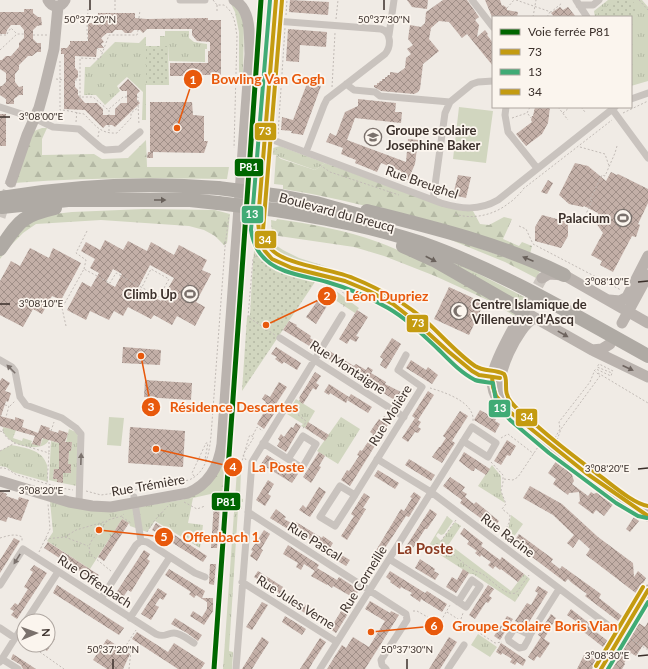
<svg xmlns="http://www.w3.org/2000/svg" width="648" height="669" viewBox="0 0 648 669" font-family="Lato,sans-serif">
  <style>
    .grass { fill: url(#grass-tufts) }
    .forest { fill: url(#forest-firs) }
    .garden { fill: url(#garden-dots) }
    .pitch { fill: #d1d6bf }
    .building { fill: url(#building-cross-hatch); fill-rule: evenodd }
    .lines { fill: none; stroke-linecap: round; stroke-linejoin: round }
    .secondary-tunnel { stroke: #ccc6c0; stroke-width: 11; stroke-dasharray: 11 5.5; stroke-linecap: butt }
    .path { stroke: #c2bbb6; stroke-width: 1; stroke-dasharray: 2 2; stroke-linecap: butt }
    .street { stroke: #c9c3be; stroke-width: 7 }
    .secondary { stroke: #bab3ae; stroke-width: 11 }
    .highway { stroke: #afaaa4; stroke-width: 14 }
    .path-bridge { stroke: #c2bbb6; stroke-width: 1; stroke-dasharray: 2 2; stroke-linecap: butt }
    .highway-bridge { stroke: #afaaa4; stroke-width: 14 }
    .bus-1-casing { stroke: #fbf5ee; stroke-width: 7 }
    .bus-2-casing { stroke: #fbf5ee; stroke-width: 7 }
    .bus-3-casing { stroke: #fbf5ee; stroke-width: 7 }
    .bus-1 { stroke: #c49b10; stroke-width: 4 }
    .bus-2 { stroke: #40ab75; stroke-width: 4 }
    .bus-3 { stroke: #c49b10; stroke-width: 4 }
    .rail-1-casing { stroke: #fbf5ee; stroke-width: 8 }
    .rail-1 { stroke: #060; stroke-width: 5 }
    .oneway { fill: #69615b }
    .oneway2 { fill: #6e645f }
    .oneway3 { fill: #7b726d }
    .ticks { fill: none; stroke: #3b302b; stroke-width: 1.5 }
    .labels { text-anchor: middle; stroke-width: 3.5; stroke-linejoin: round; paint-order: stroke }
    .poi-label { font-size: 13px; font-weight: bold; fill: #3b302b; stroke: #fbf5ee; text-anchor: start }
    .street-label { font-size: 13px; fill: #3b302b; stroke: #fbf5ee }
    .quarter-label { font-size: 15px; font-weight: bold; fill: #8c3b22; stroke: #fbf5ee }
    .ticks-label { font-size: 10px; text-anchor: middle; fill: #3b302b; stroke: #fbf5ee; stroke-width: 3.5; stroke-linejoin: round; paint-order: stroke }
    .leader { fill: none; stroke: #e8590c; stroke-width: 1.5 }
    .callout-dot { fill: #e8590c; stroke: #fbf5ee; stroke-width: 1.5 }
    .mark-label { font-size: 12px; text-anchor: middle; font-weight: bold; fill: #fff }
    .callout-label { font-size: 14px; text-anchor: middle; font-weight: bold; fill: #e8590c; stroke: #fbf5ee; stroke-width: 3.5; stroke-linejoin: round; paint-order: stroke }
    .line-badge { stroke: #fbf5ee; stroke-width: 1.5 }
    .badge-label { font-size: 11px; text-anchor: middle; font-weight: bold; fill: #fff }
  </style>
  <defs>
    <pattern id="grass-tufts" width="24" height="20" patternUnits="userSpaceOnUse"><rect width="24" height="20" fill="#d1d6bf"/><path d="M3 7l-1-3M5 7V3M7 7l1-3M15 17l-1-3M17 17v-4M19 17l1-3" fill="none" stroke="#b4b8a4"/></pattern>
    <pattern id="forest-firs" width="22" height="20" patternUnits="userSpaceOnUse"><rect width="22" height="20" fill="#d1d6bf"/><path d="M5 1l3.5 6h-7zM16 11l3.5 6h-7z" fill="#b4b8a4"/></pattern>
    <pattern id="garden-dots" width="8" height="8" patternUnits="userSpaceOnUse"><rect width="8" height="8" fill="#d1d6bf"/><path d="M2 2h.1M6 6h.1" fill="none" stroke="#b4b8a4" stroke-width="1.8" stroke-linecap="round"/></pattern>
    <pattern id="building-cross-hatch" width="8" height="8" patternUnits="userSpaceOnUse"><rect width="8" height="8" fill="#c3afa7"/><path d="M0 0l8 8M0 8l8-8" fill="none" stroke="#a08f88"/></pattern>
  </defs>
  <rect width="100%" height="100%" fill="#f0ebe5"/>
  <path class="grass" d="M608,0H642L648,7V81L631,86V17H595L594,11Z
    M230,2L234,4L244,20L243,77H239V32L235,12Z
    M165,31H189V38L194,42L207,44V49H205V62L169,61L168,46H160V36H165Z
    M145,37H146V120H142L143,92L127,77L117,86L120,91L105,105L96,95H84L85,67H90L115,42L139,43Z
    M280,146L285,148L325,163L315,170L281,158L276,155L267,154L273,148Z
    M255,242H271L283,250L299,258L331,268L326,284L317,279L294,277L279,272L265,263L253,261Z
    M447,260L471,270L526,298L516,317L494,303L496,300Z
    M336,291L359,308L355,313L332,298Z
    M296,399L315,411L305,428L301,426L303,424L287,414Z
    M341,417L360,429L338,464L317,451Z
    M3,427L16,430L13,438L22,441L23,438L32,441L31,443L40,446L43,438L49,440C44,451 23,447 15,443C10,441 6,436 3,432Z
    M69,429L78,433L77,486L57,482L63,483V473H71V464H68L69,451H71L72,442H66Z
    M51,441L59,443V466H60V469L54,470L53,479H57V482L49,480Z
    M11,445C25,448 42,449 47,465C48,470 47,477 48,482L13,472L6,467L0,466V451Z
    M492,465L501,476V491L505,503L478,486Z
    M237,470H241L240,498L243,499V502L236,501V505L242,506V509H238L229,651L233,652L232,669H223Z
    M193,498L188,523L203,525L200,548L155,521L147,532L130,526L129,523L122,519L90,569L47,541L53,532L50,501L114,511Z
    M511,515L523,524L513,538L506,533L509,526Z
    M447,516L453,521L444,534L441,535L438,533L436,536L441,541L455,522L461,526L449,544L511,591L524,574L530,579L515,602L473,574H470L428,547Z
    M478,634L497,647L490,657L471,645Z"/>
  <path class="forest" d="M42,128H47L42,139V155L94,154L102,159L128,158L146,140L147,167H229L227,179C156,178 85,177 14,183L34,131Z
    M276,155L281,159L315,170L325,163L447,207L464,211H473L480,224L489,225L504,217L512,219L503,239L519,246L522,242L532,246L530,254C448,229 367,202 283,189V185L274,184Z
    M144,209L215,210L230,214L227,243L224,245L215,236L204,230L189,226L101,220L36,224L23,233L8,248L0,259V253L36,216L72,212Z
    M277,219C311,224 345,230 378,242C419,257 457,280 496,299L494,303L435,276L384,256L354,247L272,235L271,220L276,221Z
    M453,239L541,270L536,278L505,262L451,240Z
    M226,451L224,491L184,500L183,497L190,495Z"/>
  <path class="garden" d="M615,0H632C637,7 638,13 631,19V17H598V13Z
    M146,46H168L169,85H146Z
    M253,261L265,262L279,272L294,277L317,279L242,391L247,317L250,315Z"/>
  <path class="pitch" d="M459,107L493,111L486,163L453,159Z
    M109,417L124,418L121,446L107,445Z"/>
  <path class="building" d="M290,0L329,2L328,15L289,12Z
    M407,0H428L427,9L412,7Z
    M443,0H467L479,17L475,20L479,25L477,37L485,30L488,34L487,35L493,43V66L467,34L462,38L449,22L439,21L431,28L429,39L439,51L423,64L420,89L418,92L414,94L381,91L374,87V85H377V83H379L380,81H382V79H385V77H387L388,75H390V72L398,73L405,68L406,58L411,54L407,49L413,45L408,39L410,25L421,27L425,23L426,12Z
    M485,0H500L502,6L503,5L507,8V10L518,12L517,17H492Z
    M560,7L563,10L568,7L576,17H554L551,13Z
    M24,9H33V13L38,17H41L42,25L37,26L33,30V39L37,43H41V52H37L32,56H28L19,65V69L15,74V82L19,87L23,86V95H19L14,99V104H6V99L0,95V86H2L6,82V73L0,69V60H2L6,56H11L19,47V43L24,38V30L20,25H11L7,30L6,34H0V12H24Z
    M98,13H135V18L147,19L208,18V20H221V75H188L187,76H170V63H208V51H210V42L197,41L192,35V29H147L143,33L140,30H134L131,33H125L122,30H115L112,33H107L101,38L104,42L101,44L104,48H97L96,57L75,56V68L78,71V77L75,80V87L78,90V95L85,103H97L103,109V115H115V109L121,103H127V91H122L119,88L128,79L140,91L137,94V100L140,103L115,127L112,125H106L103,128L85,110L64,109V54H61V48H67L70,44V41H88V23H92L98,17Z
    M288,29L327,32L326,47L300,45L299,62L286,61Z
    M308,81L321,86L303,135L291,133L292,131L281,130L282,117L293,120Z
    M358,99L396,103L395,112H402L401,123L355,118L347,140L406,162L408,139L418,140L415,164L408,180L399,177L401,171L381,163L377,172L355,163L356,160L341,154L343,148L326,142L330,133L336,136L345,112L358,106Z
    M150,102H192L193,115L204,116V141H208L204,153L153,152V158H147L148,152H150Z
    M535,107H550L548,123L542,134L526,146L516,134L532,122L531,120L532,116H533Z
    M0,114H6V146H0Z
    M575,163L588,166L606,181L611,172L617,175L618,174L648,189V203L638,224L640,225L636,237L632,236L613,272L600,265L602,261L591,255L603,233L596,223L598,213L584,206L583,207L569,204L559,195Z
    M458,175L471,177L466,198L453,195Z
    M548,180L553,183L547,194L541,192Z
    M542,215L568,222V236L561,248L535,241V227Z
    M105,240L123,250L128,241L147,251L151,242L174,255L179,245L207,260L202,270L211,274L196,302L205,307L195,326L177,316L172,325L154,315L151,319L128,307L123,316L114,311L109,320L90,311L86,320L67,310L82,282L91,287L99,273L90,268L95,259L81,251L86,242L100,250ZM150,265L174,278L161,301L138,288ZM113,269L122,274L115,287L106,282Z
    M30,248L49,258L53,248L81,263L61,300L52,296L42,314L33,309L23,327L0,315V281L11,261L20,266Z
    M324,286L334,293L331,298H332L316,324L306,317L316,303Z
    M449,287L484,303L469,335L434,319Z
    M357,310L368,317L356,336L359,337L356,342L350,339L347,344L339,339Z
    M289,321L297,325L296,326L311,336L310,338L315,341L311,347L283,330Z
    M392,338L401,344L386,369L380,365L383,359L380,357Z
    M123,347L161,350L160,365L122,363Z
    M276,347L301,363L297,370L284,362L282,364L275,359L277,357L271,354Z
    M328,350L354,366L356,364L366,370L368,367L373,370L371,373L386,382L385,384L407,395L401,404L380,391L382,388L362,376L360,379L324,356Z
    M411,360L426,370L428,367L438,375L432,384L406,368Z
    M315,372L321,376L316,383L319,385L316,390L313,388L303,404L299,401L300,399L299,398Z
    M2,378L10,383L5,391L11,393L8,402L6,401L1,416L0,415V381Z
    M145,380L192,383L191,400L144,397Z
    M279,382L287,387L274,407L277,409L264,429L257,424L266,409L263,407L266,402L262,399L265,394L270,397Z
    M329,384L349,397L346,403L330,393L329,395L324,392Z
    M428,391L434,395L418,420L412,416Z
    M351,394L372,407L368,413L347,400Z
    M480,410L496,419L495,421L500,424L495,433L474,420Z
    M460,411L468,416L452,441L455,443L442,463L432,457L439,447H440L446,438L443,436Z
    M0,416L15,420V417L24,420L22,427L38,433L41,425L50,428L49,430L58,433L59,430L68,433L65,442H72L71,451H69L68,464H71V473H63V483L57,482V479H53L54,469H59V443L42,438L40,446L32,444L35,436L0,426Z
    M384,416L391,420L350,486L341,480L347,470L349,471L359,456L357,455L360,450L362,451L373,434L370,432L379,419L381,421Z
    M415,418L421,422L418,427L421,429L418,433L415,432L408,442L402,438Z
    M308,422L329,435L325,441L305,428Z
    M296,423L301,426L286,452L277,446L280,441L278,439L281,434L284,437L291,427L293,428Z
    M130,427L185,431L183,467L128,463Z
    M507,440L516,446L510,456L507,455L501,465L494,461Z
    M319,452L325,456L319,466L321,467L311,483L303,477Z
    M464,452L490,469L486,475L475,468L474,471H472L459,461Z
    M267,455L298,474L292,483L261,464Z
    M409,459L435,475L431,481L405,465Z
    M557,460L574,473L572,475L574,481L572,484L588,496L591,492L594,494L599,491L615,502L604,516L596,510L593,514L578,503L580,501L579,492L569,493L568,495L553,484L556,479L548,473Z
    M378,470L399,483L395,489L374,476Z
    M450,477L465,487L462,491L467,494L465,497L474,504L476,502L499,521L494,528L460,503L462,500L443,486Z
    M268,480L274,484L268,494L271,496L265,506L256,500Z
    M530,486L562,504L598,537L633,563L634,577L638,571L646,578L637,594L586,555L590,549L579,539L573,548L567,543L574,535L553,515L523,498Z
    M319,487L326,492L310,517L299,510L303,505L306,508Z
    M0,491L7,494L6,496L18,500L19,497L29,500L21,521L8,517L6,522L0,520Z
    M414,492L421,497L409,517L406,516L383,551L380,556L383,558L370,578L364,574L377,554L375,552L401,509L404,511L412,498L410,497Z
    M364,493L370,497L363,508L366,509L347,540L341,536L354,516L351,514Z
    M214,503L220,504L217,548H211Z
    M276,509L286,517L284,519L295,525L296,522L322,538L323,536L333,543L330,548L350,560L346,566L326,554L328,551L323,547L293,529L291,531L270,518Z
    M430,509L437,514L427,529H425L411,551L405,548Z
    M634,517L639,521L630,532L626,529Z
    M122,519L129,523L104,561L98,557Z
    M156,523L207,556L203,562L152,530Z
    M464,528L483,543L481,546L500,560L502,557L524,574L518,582L501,569L500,570L495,566L493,569L488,565L491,562L481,555L480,557L475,553L477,551L467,544L469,541L460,534Z
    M264,530L270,534L261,549L263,550L257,561L250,556L253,551L251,550Z
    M519,534L553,559L551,562L560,569L562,566L601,594L599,598L622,616L618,621L585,596L587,594L572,583L568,579L565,582L532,557L534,554L515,540Z
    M14,538L20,541L0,573V560Z
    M48,542L99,575L95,581L44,548Z
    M288,545L319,565L315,571L304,564L301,570L296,567L298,563L283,554Z
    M144,550L150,554L147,559L150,561L131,592L128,590L121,600L114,596Z
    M420,559L435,569L434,571L439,574L435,580L415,568Z
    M210,564H216L214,585L209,584Z
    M34,565L47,573L17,619L11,615L14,611L10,609L15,603L18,605L28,589L24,587L33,572L30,570Z
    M317,568L337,580L339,577L359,590L354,598L333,586L332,588L327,584V585L311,576Z
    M169,569L205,591L202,598H213V611L204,625L190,616L193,611L202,617L207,609V602L196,595L194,598L189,594L191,592L165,575Z
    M463,569L469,573L456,593L446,587L452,577L457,580Z
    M258,571L283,587L281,590L317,612L313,618L277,596L279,593L254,577Z
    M390,571L425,593L427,591L447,604L442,612L421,599L420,602L410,595L412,593L401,587L400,589L390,582L391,581L386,577Z
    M57,585L124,628L119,635L53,593Z
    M488,585L494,589L489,596L492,598L488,603L486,602L475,619L469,615Z
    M538,586L548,592L526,627L515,621L527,603L531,605L538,593L535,591Z
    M158,588L167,594L163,600L160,598L155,605L159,607L151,620L141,614Z
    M370,601L390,613L391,611L399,615L372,658L365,669H327L342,645L346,648L353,637L369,647L385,621L365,609Z
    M262,602L268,605L252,630L246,627Z
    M343,608L349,612L336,633L330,629Z
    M571,609L590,624L588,626L608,641L603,647L575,625L577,622L567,615Z
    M551,614L556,618L544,639L550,643L540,658L537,656L534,661L528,657L541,637L538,635Z
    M285,616L306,629L302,635L282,622Z
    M507,616L513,619L500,640L494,636Z
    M175,618L202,635L198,641L187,633L171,624Z
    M637,622L645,627L648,622V649L643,645L636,656L631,653L624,663L625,664L622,669H612L618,660L616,658Z
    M137,632L168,652L174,643L205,663L201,669H178L132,639Z
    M48,634L55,639L47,651L38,645H48Z
    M262,637L269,642L252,669H242Z
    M449,637L457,642L440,669H429Z
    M320,638L326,642L313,662L309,669H300Z
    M107,639L130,654L123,669H107L93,660Z
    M501,643L526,660L523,666L517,662L515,665L510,662L512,659L502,653L501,655L496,652Z
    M586,651L593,655L592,658L597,661L592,669H577Z
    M13,654L36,669H23L21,665L11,659Z"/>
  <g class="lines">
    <path class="secondary-tunnel" d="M0,217L11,182
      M530,300L542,278"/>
    <path class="path" d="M213,0L217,5H224C235,13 235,24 237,36L234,148
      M516,0L551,12L562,3
      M639,0L648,10
      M217,5V11
      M507,8L514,0
      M88,9L87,30L88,41
      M115,10V0
      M286,15L287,0
      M533,17L536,0
      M547,17L550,12
      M139,18L140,10
      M336,19L338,0
      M0,35H7L8,32L11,28L17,34
      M33,35H47
      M97,48L102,52
      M0,50L17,34H24
      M60,61V110C68,110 76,113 84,114C95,125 100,134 117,133L131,118V113L139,107
      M56,79L64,80
      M75,80H80
      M332,87L335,33
      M127,97H123L109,109H107L93,97H80V58L100,59L109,35H137L138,30
      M137,97H138V102
      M79,102L80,97
      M138,105L139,125
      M558,107L568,120
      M581,107L585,112
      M109,110V115
      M563,113L570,107
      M623,113L648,101
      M528,114L531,118
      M512,118L527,113L530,107
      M76,122L77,110
      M109,125V133
      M278,134L285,28
      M98,137L99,131
      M580,147L605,154L609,166
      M270,155L277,149
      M320,165L330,172L399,195
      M523,189L612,120
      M455,214C473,220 494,215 509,203C514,200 519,194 523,190
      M585,216L592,201L590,200L602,175L605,176L615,153L617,146
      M519,226L526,229L533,244L621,290
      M259,255L253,258L248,317L275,335
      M84,269L86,260L76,253L87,231
      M337,286L348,298L343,308
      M66,326L62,308L84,269L110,283L116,273L159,297L169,279L151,269L142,287
      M594,371L596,369L611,376L612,373L597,367L599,364L613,371L614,370
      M598,373L648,403
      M430,388C444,392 475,402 473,421
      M295,403L299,416L306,421L303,429
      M5,405L9,406L6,417
      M10,406L15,401
      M0,431L3,432V427
      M51,431L54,422
      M3,432L7,438L15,443
      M253,435L257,427L263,431
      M501,438L508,434L534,454
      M555,438L560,429L559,422L590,382L594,372
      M557,440L561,429L600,376L595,371
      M0,451L15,443L49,453L47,483
      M49,452V440
      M246,460L243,455L254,437L250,435L249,437
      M491,462L503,475V482L501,491L506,504L502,509L510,515L509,523L502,536
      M226,467L240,468
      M0,468C7,467 11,472 17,475L61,488L73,490
      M194,476L192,473L206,443H208L205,459
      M504,479L513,480L518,477L538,447
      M135,490L189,480C207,472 209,453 211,436L225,247L229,215
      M86,491L101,495L130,491
      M184,502L197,509L205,506
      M122,517L131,523
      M456,520L441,541C446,549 465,565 473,570C477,572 481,573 484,575C493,581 505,596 516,593L529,575
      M494,530L496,527L513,540L510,544
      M147,532L154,521L168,506
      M65,537L76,530L107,521
      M0,538C7,536 15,533 22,537V542
      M45,539L65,537L88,546
      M39,552L50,529L48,504
      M111,571L90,554L89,546L92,540L108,520L122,516L124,514
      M413,611H417L438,623L441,621L450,605
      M447,612L495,643L502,642
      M461,619L463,613
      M629,638L648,650
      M30,645L64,669
      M129,669L131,651L125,647L136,630"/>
    <path class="street" d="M180,0H205
      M276,0L258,221C257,235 260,249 272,259C285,269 316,273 332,277C349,282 365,289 380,297C416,314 440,348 472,371L479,375L496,377
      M472,0L493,27
      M576,0L587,17
      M579,5H593L599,0
      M275,21L381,29C392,32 391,47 385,54L327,99L324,105L306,152
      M389,35L394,0
      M346,84L354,90L375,92L380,96L450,102
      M631,99L648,93
      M0,107L34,118L53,127L79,129L100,147L105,150L120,149L140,132
      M506,107L505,115L508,132L537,168
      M612,109L648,158
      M265,137L441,203C461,209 479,211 498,200L615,107
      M433,200L445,113L450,102L472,84L478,82L493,81
      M280,338L404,417
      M0,360L12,367L15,371L20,397L26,405L62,418L76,428L81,434L79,504
      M263,443L302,468L316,444L303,436L288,459
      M377,459L431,492L621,635
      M355,495L335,526L320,517L340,486L355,495L422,387L398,370L406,355
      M134,497L141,541
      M248,512L406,614L407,620L381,660L382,665L386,669
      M389,559L454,599L466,607L480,586L472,580L458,602
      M242,582L337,642
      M0,585L23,549L156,634C165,638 166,633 174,633C181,633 189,640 194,643
      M101,599L136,545L141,541L147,542L195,573L205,577
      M130,618L170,557
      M26,621L58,572
      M0,628L15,638
      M530,635L518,629H514L508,638L509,641L519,648L524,647L528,640L530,635L559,589
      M2,659L18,669
      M0,662L24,624
      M236,669L252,462L342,315
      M320,669L472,427L496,443L488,457L463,441
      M448,669L464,645"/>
    <path class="secondary" d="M48,0C52,8 61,8 65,0
      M11,182L27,135L39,108L44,90L54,49L58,6
      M542,278L549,274L564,275L648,323
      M530,300C520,316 493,361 492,379C492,387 494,395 499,401C506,410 517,418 526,425C564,459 606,489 648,516
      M609,300L620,301L627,297L648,256
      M523,311L592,350L648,377
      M622,323L648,275
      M592,350L602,349L610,344
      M500,395C495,375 517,328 534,318
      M0,481L69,502L92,506L111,507L188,493C210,484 219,466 222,444L250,54C249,36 252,10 234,0
      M601,669L648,590"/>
    <path class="highway" d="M280,196L316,203L377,220
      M0,198C72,186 145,182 218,188
      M2,207L68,200H190L218,203
      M276,210C325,218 374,227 421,243C501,271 574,315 648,356
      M367,211C434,228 502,244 564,275
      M403,246L434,260L523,311
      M0,249C19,222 20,216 55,208"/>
    <path class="path-bridge" d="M205,459L222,467
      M240,468L249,437"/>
    <path class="highway-bridge" d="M218,188L280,196
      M218,203L276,210"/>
    <defs>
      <path id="bus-1" d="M276,0L258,221L260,242L265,251L272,259L292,268L345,281L369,291L393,304L416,322L449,352L472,371L479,375L500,378
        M492,377L493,387L496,396L510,412L586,473L648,516
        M601,669L648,590"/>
      <path id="bus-2" d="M270,0L251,230C254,251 265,264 285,271C299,276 313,278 327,282C348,288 369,297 388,308C407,319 422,334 438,349C449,360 461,373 475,380C481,382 488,382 493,383L496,401L500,409L510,420L549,453L616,503L638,516L647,518
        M608,669L648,602"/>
      <path id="bus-3" d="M282,0L263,230C264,237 266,243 271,249C285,265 332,269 353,278C380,289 406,303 428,323C443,337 458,354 475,366C484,372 495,369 504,374C509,381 502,391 511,402C518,411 527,418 536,425C555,442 576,458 596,473C609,482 633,504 648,506
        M596,666L643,587"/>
    </defs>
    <use href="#bus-1" class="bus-1-casing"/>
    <use href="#bus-2" class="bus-2-casing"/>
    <use href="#bus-3" class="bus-3-casing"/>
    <use href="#bus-1" class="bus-1"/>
    <use href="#bus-2" class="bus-2"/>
    <use href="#bus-3" class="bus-3"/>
    <defs>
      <path id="rail-1" d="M214,669L261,0"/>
    </defs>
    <use href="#rail-1" class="rail-1-casing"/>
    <use href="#rail-1" class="rail-1"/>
  </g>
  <defs><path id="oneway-solid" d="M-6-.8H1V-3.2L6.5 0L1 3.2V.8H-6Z"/></defs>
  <g class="oneway">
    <use href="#oneway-solid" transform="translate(160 200)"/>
    <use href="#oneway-solid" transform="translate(431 259) rotate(27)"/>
    <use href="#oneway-solid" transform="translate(528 259) rotate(-157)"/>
  </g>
  <g class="oneway2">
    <use href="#oneway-solid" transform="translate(563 334) rotate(29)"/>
    <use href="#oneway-solid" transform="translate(628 368) rotate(25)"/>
  </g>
  <g class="oneway3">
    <use href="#oneway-solid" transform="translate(11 369) rotate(-135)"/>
    <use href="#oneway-solid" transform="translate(81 459) rotate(-88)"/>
    <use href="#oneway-solid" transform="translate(17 559) rotate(122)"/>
  </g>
  <path class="ticks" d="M90,0V10M384,0V10M0,117H10M638,282L648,281M0,304H10M638,469L648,468M0,491H10M638,656L648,655M113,659V669M407,659V669"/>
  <defs>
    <symbol id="school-ring" viewBox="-11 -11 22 22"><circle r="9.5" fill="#fbf5ee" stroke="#7a716c" stroke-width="1.5"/><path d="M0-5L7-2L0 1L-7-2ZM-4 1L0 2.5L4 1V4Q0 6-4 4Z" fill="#7a716c"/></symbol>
    <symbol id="stadium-ring" viewBox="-11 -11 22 22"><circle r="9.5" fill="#fbf5ee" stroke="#7a716c" stroke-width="1.5"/><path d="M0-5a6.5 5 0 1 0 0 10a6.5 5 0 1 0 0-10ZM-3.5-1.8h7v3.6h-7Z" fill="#7a716c"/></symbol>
    <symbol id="mosque-ring" viewBox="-11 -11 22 22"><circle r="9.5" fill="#fbf5ee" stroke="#7a716c" stroke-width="1.5"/><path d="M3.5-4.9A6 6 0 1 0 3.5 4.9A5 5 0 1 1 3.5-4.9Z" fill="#7a716c"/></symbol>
  </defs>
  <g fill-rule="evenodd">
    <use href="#school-ring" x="363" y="127" width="20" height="20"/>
    <use href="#stadium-ring" x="613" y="208" width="20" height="20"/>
    <use href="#stadium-ring" x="180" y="284" width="20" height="20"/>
    <use href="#mosque-ring" x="449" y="301" width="20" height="20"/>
  </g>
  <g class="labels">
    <g class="poi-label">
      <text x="386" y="135">Groupe scolaire<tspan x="386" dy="15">Josephine Baker</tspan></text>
      <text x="610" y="223" text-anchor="end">Palacium</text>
      <text x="177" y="299" text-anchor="end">Climb Up</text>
      <text x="472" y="309">Centre Islamique de<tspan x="472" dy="15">Villeneuve d'Ascq</tspan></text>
    </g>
    <g class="street-label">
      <text transform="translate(422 182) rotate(19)" y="5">Rue Breughel</text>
      <text transform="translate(337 212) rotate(15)" y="5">Boulevard du Breucq</text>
      <text transform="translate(348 367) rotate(33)" y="5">Rue Montaigne</text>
      <text transform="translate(390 415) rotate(-58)" y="5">Rue Molière</text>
      <text transform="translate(148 485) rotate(-10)" y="5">Rue Trémière</text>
      <text transform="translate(508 535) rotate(37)" y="5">Rue Racine</text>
      <text transform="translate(315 541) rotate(32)" y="5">Rue Pascal</text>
      <text transform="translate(363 579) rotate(-58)" y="5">Rue Corneille</text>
      <text transform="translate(95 581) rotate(33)" y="5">Rue Offenbach</text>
      <text transform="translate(296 602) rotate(32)" y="5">Rue Jules Verne</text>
    </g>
    <g class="quarter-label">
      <text x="425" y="554">La Poste</text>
    </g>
  </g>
  <g class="ticks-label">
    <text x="90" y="23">50°37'20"N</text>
    <text x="384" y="23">50°37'30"N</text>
    <text x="41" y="120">3°08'00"E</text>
    <text x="607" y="285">3°08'10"E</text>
    <text x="41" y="307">3°08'10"E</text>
    <text x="607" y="472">3°08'20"E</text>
    <text x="41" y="494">3°08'20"E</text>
    <text x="113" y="653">50°37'20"N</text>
    <text x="407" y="653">50°37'30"N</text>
    <text x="607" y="659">3°08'30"E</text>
  </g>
  <path class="leader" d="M177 128L193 79M266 325L327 296M141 356L151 407M156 449L233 467M99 530L164 537M371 632L434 626"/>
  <g class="callout-dot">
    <circle cx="177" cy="128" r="4"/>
    <circle cx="266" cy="325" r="4"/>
    <circle cx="141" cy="356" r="4"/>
    <circle cx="156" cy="449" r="4"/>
    <circle cx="99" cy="530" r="4"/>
    <circle cx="371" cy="632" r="4"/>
    <circle cx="193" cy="79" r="10"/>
    <circle cx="327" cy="296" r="10"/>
    <circle cx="151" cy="407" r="10"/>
    <circle cx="233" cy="467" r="10"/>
    <circle cx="164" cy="537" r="10"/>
    <circle cx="434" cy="626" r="10"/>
  </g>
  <g class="mark-label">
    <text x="193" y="84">1</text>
    <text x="327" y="300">2</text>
    <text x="151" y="411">3</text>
    <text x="233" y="471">4</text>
    <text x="164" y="541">5</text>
    <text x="434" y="630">6</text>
  </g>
  <g class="callout-label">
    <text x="268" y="84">Bowling Van Gogh</text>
    <text x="387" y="301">Léon Dupriez</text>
    <text x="234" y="412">Résidence Descartes</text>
    <text x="278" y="472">La Poste</text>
    <text x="221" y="542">Offenbach 1</text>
    <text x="535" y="631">Groupe Scolaire Boris Vian</text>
  </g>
  <g class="line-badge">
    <rect x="254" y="122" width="23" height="19" rx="4" fill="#c49b10"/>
    <rect x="234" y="158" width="30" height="19" rx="4" fill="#060"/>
    <rect x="241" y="205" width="23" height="19" rx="4" fill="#40ab75"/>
    <rect x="254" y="230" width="23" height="19" rx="4" fill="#c49b10"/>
    <rect x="406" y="314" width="23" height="19" rx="4" fill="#c49b10"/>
    <rect x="488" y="399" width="23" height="19" rx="4" fill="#40ab75"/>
    <rect x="515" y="408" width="23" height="19" rx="4" fill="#c49b10"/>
    <rect x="211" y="492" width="30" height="19" rx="4" fill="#060"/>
  </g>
  <g class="badge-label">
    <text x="265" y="135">73</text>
    <text x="249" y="171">P81</text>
    <text x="252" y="218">13</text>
    <text x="265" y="244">34</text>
    <text x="418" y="327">73</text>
    <text x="500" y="412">13</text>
    <text x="527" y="421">34</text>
    <text x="226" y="506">P81</text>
  </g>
  <rect x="492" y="16" width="140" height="92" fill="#fbf5ee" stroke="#aea6a0"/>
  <rect x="500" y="29" width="20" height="6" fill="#006600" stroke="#aea6a0"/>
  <text x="528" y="36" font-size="12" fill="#3b302b">Voie ferrée P81</text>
  <rect x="500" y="49" width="20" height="6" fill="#c49b10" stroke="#aea6a0"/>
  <text x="528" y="56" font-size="12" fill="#3b302b">73</text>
  <rect x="500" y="69" width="20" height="6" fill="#40ab75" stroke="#aea6a0"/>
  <text x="528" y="76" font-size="12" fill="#3b302b">13</text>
  <rect x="500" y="89" width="20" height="6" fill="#c49b10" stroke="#aea6a0"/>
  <text x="528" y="96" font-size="12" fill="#3b302b">34</text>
  <g transform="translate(36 633) rotate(88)"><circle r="19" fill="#fbf5ee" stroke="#aea6a0"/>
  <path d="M0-3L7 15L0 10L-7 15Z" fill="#7a716c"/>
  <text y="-6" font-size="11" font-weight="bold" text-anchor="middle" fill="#3b302b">N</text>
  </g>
</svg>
